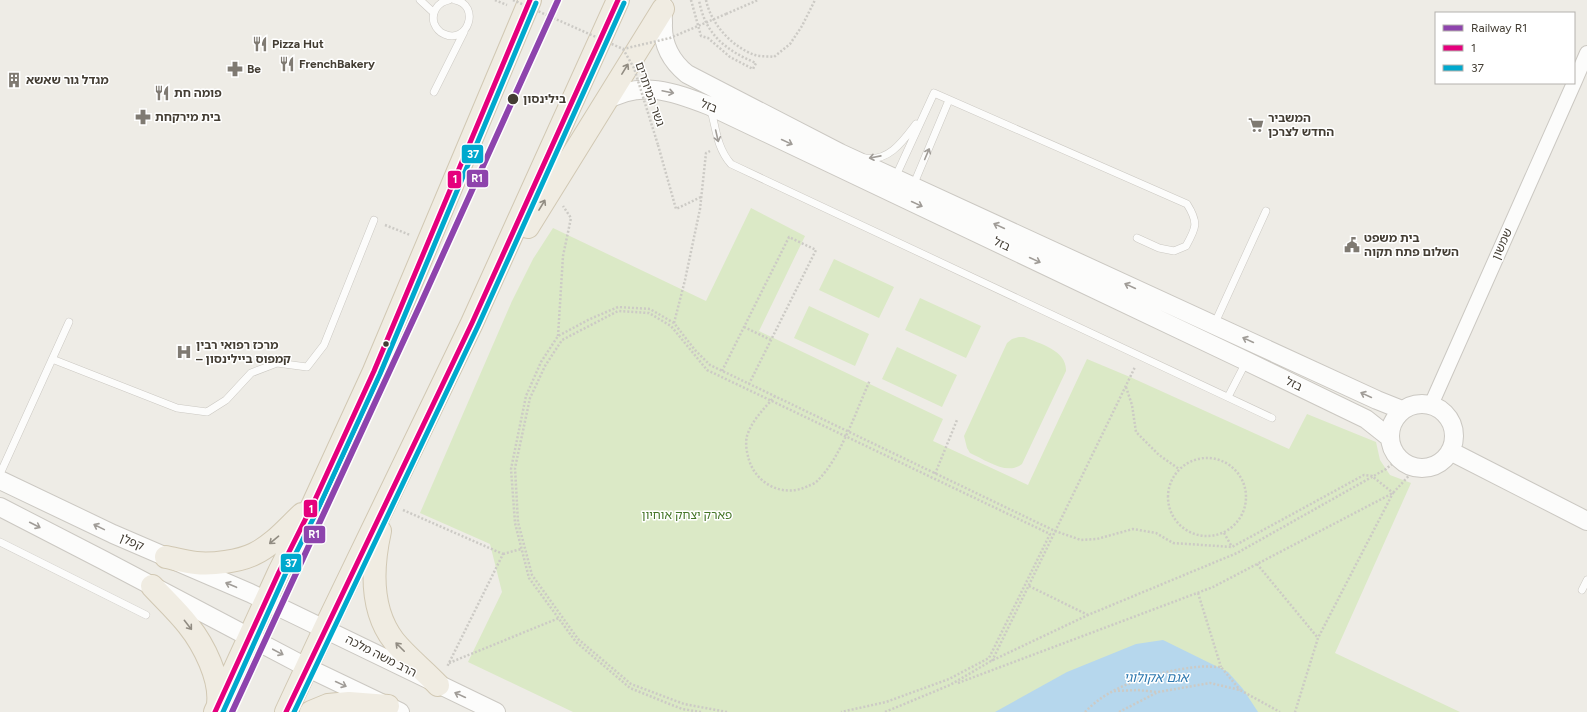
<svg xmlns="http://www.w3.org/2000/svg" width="1587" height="712" viewBox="0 0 1587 712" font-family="Figtree,'Noto Sans Hebrew',sans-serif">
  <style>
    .green { fill: #dbe9c6 }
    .water { fill: #b6d7ed }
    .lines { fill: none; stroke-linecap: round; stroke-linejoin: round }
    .service-casing { stroke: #cbc8c2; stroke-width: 8 }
    .minor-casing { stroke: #cbc8c2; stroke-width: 16 }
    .tertiary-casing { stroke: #cbc8c2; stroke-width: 20 }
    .primary-casing { stroke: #d1c8b3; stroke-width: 24 }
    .path { stroke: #cccac5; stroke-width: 2.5; stroke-dasharray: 2 2; stroke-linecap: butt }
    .service { stroke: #fcfcfb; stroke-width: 7 }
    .minor { stroke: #fcfcfb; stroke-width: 14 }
    .tertiary { stroke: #fcfcfb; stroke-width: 18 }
    .primary { stroke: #f0ece2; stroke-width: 22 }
    .path-bridge { stroke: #cccac5; stroke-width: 2.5; stroke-dasharray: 2 2; stroke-linecap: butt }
    .bus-1-casing { stroke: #fff; stroke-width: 8 }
    .bus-2-casing { stroke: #fff; stroke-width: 8 }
    .bus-1 { stroke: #e5007d; stroke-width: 5 }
    .bus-2 { stroke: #00a9ce; stroke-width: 5 }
    .rail-1-casing { stroke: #fff; stroke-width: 9 }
    .rail-1 { stroke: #8e44ad; stroke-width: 6 }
    .oneway { stroke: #918c82 }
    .oneway2 { stroke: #a09c97 }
    .stop-dot { fill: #433d33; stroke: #fff; stroke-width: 1.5 }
    .labels { text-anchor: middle; stroke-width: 3; stroke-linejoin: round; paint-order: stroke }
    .poi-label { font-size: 12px; font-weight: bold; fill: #433d33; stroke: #fff; text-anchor: start }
    .street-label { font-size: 12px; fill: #433d33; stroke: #fff }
    .stop-label { font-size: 12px; font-weight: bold; fill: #433d33; stroke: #fff; text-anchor: start }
    .park-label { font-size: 12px; fill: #447527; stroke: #fff }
    .water-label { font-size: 13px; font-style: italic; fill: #2d78af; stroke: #fff }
    .line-badge { stroke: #fff; stroke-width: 1.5 }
    .badge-label { font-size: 11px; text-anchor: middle; font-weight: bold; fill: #fff }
  </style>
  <rect width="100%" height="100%" fill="#eeece6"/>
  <path class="green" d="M751,208L805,236L759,331L943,419L933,441L1028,485L1087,359L1130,377L1289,449L1307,414L1376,442L1380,460L1390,475L1411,483L1335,653L1460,712H573L468,662L502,592L490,544L420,513L512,301L533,259L553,228L706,301Z
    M834,259L894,287L879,318L819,290Z
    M920,298L981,326L966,358L905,330Z
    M809,306L869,334L855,366L794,338Z
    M1019,337H1024C1040,344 1067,350 1066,371L1022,464C1007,476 986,460 970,453L967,448L964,436L1007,343L1012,339Z
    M897,347L957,375L942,407L882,379Z"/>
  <path class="water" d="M1163,640L1228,672L1243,689L1258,712H995L1067,672L1136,644Z"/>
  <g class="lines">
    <defs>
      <path id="service" d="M420,0L434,13
        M449,0C438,2 431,12 434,23C436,28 439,32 444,34C468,45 481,5 455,0
        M434,92L464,32
        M711,110C716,129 717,148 731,164L1272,418
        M865,158C889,162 903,141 916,124
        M895,178L934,93L1187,204C1199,223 1196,228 1186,246L1174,251L1159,248L1137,238
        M913,186L949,100
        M1214,325L1266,211
        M52,359L177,408L207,412L226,400L251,373L277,363L307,367L324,345L374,220
        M1228,397L1246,362
        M0,474L69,322
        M0,542L146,615
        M1582,590L1587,580"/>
      <path id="minor" d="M1574,83L1587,53
        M1431,405L1574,83"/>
      <path id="tertiary" d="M664,7C662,12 663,18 663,23C662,44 671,61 687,74L840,153L1377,400L1402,410
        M604,102C640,79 674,92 710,106L1246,361L1366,419L1390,438
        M1390 436a32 32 0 1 1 64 0a32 32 0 1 1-64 0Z
        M1450,451L1587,521
        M0,480L113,534L250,593L496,712
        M0,507L103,560L306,667L400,712"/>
      <path id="primary" d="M528,227L663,9
        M380,531C372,567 370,610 394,641C407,657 424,670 438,685
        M166,557C176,559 186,562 196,563C212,565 240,561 254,554C273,545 287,528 302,514
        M152,586C164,599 177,611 188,625C204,645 221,679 218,704
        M215,712L279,572L313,504L374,371L530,0
        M286,712L325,628L472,323L618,0
        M311,712L328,705L349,703L388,706"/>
    </defs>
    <use href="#service" class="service-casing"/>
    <use href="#minor" class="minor-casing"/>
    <use href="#tertiary" class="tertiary-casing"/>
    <use href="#primary" class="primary-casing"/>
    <path class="path" d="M495,0L507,5
      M691,0L701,36L708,38L730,57L753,69L756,63C725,50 705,34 699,0
      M706,0C711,24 732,47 755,55C761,57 768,56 774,57L790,44L802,26L815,0
      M726,14L758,0
      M658,145L676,209L701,197
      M385,225L410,235
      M674,323L685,280L700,209L706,153L710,151
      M744,327L771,340
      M558,336L563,256L571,218L563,206
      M722,371L789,237L816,250L749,384
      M1126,387L1132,405L1136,432L1159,455L1179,469
      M775,396C764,409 752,420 747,436C745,444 747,453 749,460C757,485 784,498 808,486C811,485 816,483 818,480C840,459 857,409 870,380
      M1168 497a39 39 0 1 1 78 0a39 39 0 1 1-78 0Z
      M935,474L957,420
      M403,510L503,554L447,667
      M1224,533L1232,547
      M503,554L521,549
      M1257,564L1318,638
      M1029,586L1088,615
      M1198,593L1221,667
      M992,661L1135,367
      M449,663L559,618
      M958,683L1213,587L1393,493L1416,468
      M1114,691L1138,690L1157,692
      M701,712L682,709L630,688L576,642L529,578L515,523L511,469L526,396L541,362L558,336L590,319L618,307L650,309L674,323L695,350L710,365L1055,531L1081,540L1097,539L1133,529L1156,533L1173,543L1232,547L1364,475L1372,476L1393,493L1318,638L1295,712
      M727,712L684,704L631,684L578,639L532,575L518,522L515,468L530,398L545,366L562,340L618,311L649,313L671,326L707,370L1050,534L989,658L949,679L886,702L841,712
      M885,712L950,685L991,661L1088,615L1237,553L1386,469L1398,459
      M1085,712C1111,684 1160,671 1197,667C1205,666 1213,667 1221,667L1240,690
      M1119,712L1158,692L1210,683L1240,690L1280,712"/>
    <use href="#service" class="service"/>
    <use href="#minor" class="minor"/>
    <use href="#tertiary" class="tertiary"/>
    <use href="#primary" class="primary"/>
    <path class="path-bridge" d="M513,0L623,49L670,38L726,14
      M623,49L634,68L658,145"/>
    <defs>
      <path id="bus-1" d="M215,712L279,572L313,504L374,371L530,0
        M286,712L472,323L618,0"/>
      <path id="bus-2" d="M223,712L285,575L319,507L380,374L536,3
        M294,712L478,326L624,3"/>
    </defs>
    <use href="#bus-1" class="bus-1-casing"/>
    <use href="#bus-2" class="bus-2-casing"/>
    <use href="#bus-1" class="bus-1"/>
    <use href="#bus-2" class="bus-2"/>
    <defs>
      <path id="rail-1" d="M232,712L421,303L558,0"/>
    </defs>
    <use href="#rail-1" class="rail-1-casing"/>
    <use href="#rail-1" class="rail-1"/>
  </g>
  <defs><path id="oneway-shaft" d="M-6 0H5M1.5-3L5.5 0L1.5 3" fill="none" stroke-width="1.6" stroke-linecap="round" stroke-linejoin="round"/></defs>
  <g class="oneway">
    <use href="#oneway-shaft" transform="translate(625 69) rotate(-58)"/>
    <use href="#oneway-shaft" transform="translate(542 205) rotate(-59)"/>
    <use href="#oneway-shaft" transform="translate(274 540) rotate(140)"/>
    <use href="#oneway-shaft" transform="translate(188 625) rotate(52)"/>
    <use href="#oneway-shaft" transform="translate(400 647) rotate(-135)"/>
  </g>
  <g class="oneway2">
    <use href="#oneway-shaft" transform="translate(668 92) rotate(12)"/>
    <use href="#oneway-shaft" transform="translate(717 136) rotate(77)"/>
    <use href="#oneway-shaft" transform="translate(787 142) rotate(25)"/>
    <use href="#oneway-shaft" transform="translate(927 154) rotate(-67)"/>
    <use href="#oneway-shaft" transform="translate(875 157) rotate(169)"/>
    <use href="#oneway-shaft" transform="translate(917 204) rotate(25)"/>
    <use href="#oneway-shaft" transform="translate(999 226) rotate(-155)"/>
    <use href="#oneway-shaft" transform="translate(1035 260) rotate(25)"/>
    <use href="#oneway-shaft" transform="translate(1130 286) rotate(-155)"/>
    <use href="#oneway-shaft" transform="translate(1248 340) rotate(-155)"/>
    <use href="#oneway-shaft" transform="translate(1366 395) rotate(-155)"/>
    <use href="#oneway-shaft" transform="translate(35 525) rotate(27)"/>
    <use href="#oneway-shaft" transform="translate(99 527) rotate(-154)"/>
    <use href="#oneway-shaft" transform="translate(231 585) rotate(-157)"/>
    <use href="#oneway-shaft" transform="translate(278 652) rotate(28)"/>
    <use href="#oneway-shaft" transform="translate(341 684) rotate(25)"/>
    <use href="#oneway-shaft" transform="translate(460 695) rotate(-155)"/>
  </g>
  <defs>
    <symbol id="restaurant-bare" viewBox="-9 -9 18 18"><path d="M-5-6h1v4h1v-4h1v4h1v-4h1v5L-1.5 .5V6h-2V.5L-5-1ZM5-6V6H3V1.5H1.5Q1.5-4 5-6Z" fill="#7f7a72" stroke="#fff" stroke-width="2.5" paint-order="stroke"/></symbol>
    <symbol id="pharmacy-bare" viewBox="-9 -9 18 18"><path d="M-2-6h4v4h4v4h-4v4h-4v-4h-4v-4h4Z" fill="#7f7a72" stroke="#fff" stroke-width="2.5" paint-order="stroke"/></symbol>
    <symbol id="building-bare" viewBox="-9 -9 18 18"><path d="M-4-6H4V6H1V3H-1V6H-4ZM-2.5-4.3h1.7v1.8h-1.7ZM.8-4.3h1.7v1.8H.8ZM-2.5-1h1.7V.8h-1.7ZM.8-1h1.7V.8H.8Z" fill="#7f7a72" stroke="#fff" stroke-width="2.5" paint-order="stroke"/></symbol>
    <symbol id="supermarket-bare" viewBox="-9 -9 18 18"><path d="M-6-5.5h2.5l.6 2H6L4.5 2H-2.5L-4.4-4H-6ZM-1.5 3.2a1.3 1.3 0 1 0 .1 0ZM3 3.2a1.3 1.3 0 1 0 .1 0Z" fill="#7f7a72" stroke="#fff" stroke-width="2.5" paint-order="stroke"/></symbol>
    <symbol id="civic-bare" viewBox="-9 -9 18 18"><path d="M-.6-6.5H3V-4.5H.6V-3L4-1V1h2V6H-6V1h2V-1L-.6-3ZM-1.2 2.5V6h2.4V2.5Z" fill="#7f7a72" stroke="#fff" stroke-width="2.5" paint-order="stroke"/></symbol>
    <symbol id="hospital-bare" viewBox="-9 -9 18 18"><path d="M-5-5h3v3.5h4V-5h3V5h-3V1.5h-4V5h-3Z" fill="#7f7a72" stroke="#fff" stroke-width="2.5" paint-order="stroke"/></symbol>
  </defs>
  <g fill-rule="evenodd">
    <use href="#restaurant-bare" x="249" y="33" width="22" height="22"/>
    <use href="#restaurant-bare" x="276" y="53" width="22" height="22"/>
    <use href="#pharmacy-bare" x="224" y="58" width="22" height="22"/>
    <use href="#building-bare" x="3" y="69" width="22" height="22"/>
    <use href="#restaurant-bare" x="151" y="82" width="22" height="22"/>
    <use href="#pharmacy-bare" x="132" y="106" width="22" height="22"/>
    <use href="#supermarket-bare" x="1245" y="114" width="22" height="22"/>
    <use href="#civic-bare" x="1341" y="234" width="22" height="22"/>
    <use href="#hospital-bare" x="173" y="341" width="22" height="22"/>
  </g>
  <g class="stop-dot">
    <circle cx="513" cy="99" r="6"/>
    <circle cx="386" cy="344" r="3.5"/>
  </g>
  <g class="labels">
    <g class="poi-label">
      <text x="272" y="48">Pizza Hut</text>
      <text x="299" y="68">FrenchBakery</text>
      <text x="247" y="73">Be</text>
      <text x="26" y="84">מגדל גור שאשא</text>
      <text x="174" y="97">פומה חת</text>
      <text x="155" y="121">בית מירקחת</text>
      <text x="1268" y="122">המשביר<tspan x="1268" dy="14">החדש לצרכן</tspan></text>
      <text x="1364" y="242">בית משפט<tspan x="1364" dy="14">השלום פתח תקוה</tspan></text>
      <text x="196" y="349">מרכז רפואי רבין<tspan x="196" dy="14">– קמפוס ביילינסון</tspan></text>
    </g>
    <g class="street-label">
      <text transform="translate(650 94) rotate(71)" y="4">גשר המיתרים</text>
      <text transform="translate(709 106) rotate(22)" y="4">בזל</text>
      <text transform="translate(1002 244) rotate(25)" y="4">בזל</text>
      <text transform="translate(1502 244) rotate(-66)" y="4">שמשון</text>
      <text transform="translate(1294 384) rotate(26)" y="4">בזל</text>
      <text transform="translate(132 542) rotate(23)" y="4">קפלן</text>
      <text transform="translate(381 656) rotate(27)" y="4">הרב משה מלכה</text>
    </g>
    <g class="stop-label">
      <text x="523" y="103">בילינסון</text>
    </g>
    <g class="park-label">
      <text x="687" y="519">פארק יצחק אוחיון</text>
    </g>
    <g class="water-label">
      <text x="1156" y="682">אגם אקולוגי</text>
    </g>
  </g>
  <g class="line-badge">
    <rect x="461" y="144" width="23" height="20" rx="4" fill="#00a9ce"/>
    <rect x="466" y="169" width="23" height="19" rx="4" fill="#8e44ad"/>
    <rect x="447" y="170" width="15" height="19" rx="4" fill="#e5007d"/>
    <rect x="303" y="499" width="15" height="19" rx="4" fill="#e5007d"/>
    <rect x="303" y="525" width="23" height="19" rx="4" fill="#8e44ad"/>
    <rect x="280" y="553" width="22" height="20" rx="4" fill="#00a9ce"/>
  </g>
  <g class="badge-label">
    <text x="473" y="158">37</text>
    <text x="477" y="182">R1</text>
    <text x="455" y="183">1</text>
    <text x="311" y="513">1</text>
    <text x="314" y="538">R1</text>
    <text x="291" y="567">37</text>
  </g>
  <rect x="1435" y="12" width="140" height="72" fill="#ffffff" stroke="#b4b1ad"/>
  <rect x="1443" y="25" width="20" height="6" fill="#8e44ad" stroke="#b4b1ad"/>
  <text x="1471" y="32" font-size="12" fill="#433d33">Railway R1</text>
  <rect x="1443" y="45" width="20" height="6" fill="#e5007d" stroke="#b4b1ad"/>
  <text x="1471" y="52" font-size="12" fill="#433d33">1</text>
  <rect x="1443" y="65" width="20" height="6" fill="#00a9ce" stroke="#b4b1ad"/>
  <text x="1471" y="72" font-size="12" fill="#433d33">37</text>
</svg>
